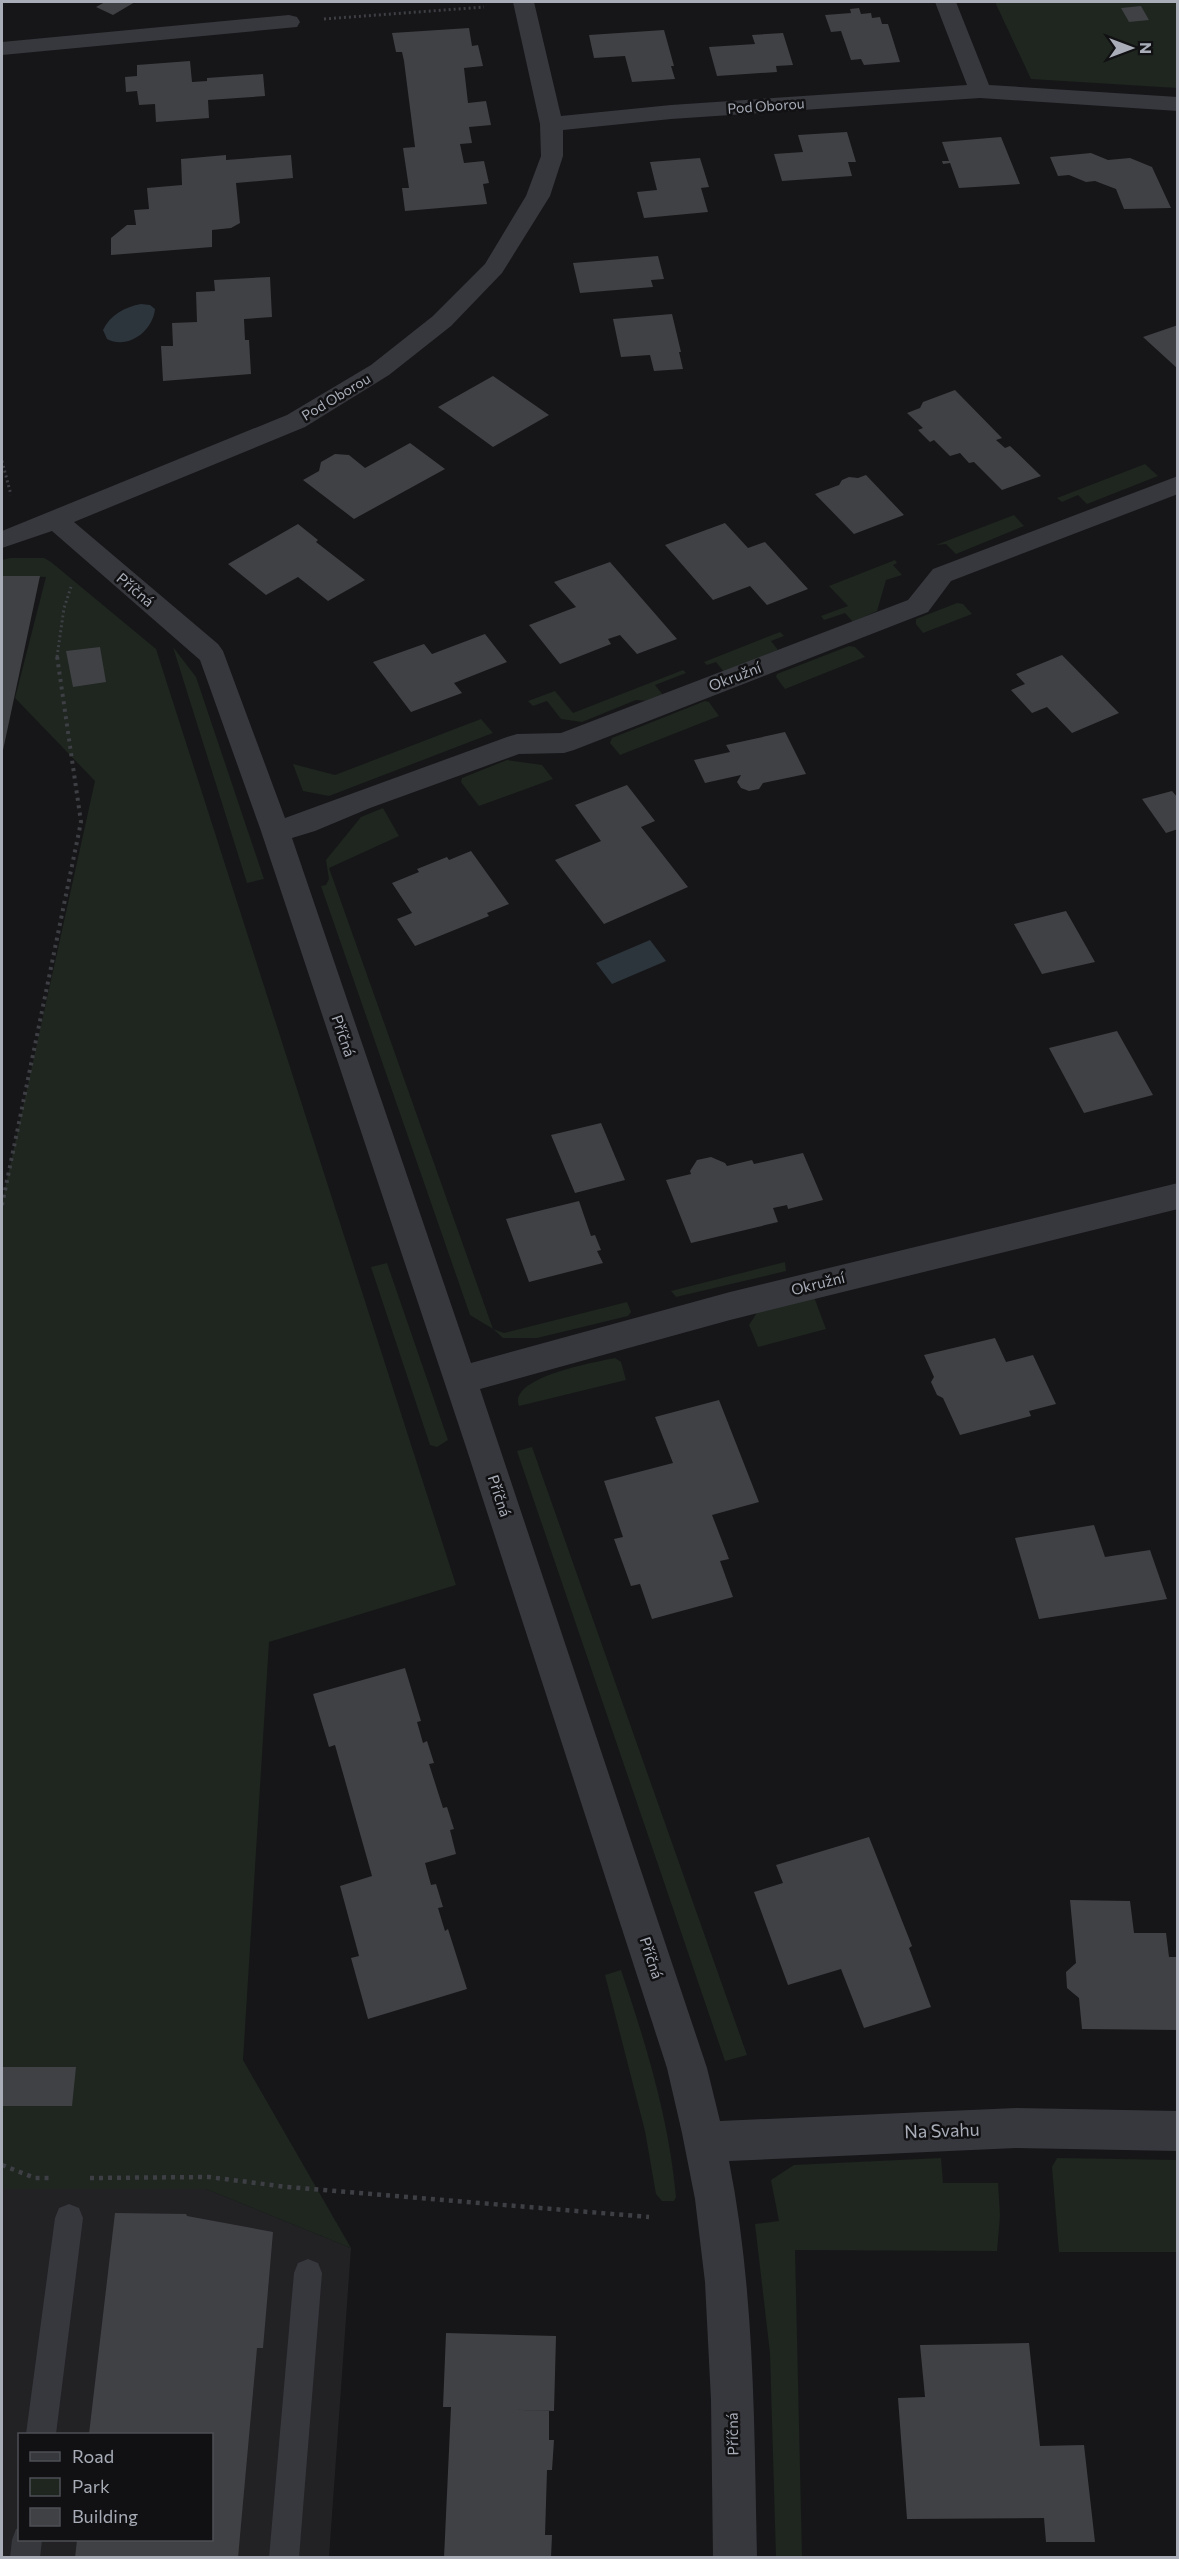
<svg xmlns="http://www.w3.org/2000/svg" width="1179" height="2559" viewBox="0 0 1179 2559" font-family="Commissioner,sans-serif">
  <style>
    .built { fill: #222225; fill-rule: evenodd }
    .green { fill: #1e261f }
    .water { fill: #2c353c }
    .building { fill: #404145 }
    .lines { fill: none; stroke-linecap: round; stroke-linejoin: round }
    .path-far2 { stroke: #3d3f44; stroke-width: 3; stroke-dasharray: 2 3; stroke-linecap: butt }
    .path-far1 { stroke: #3d3f44; stroke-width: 4; stroke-dasharray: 3 4.5; stroke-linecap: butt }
    .path { stroke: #3d3f44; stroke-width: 4.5; stroke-dasharray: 4 5; stroke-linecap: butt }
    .lane { fill: #37383d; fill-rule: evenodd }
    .street { fill: #37383d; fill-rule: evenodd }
    .labels { text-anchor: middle; stroke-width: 5; stroke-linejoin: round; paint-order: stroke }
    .far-street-label { font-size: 14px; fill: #a8adb8; stroke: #111113 }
    .street-label { font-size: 15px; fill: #a8adb8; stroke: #111113 }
    .near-street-label { font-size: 18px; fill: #a8adb8; stroke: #111113 }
  </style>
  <rect width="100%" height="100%" fill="#161618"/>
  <path class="built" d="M2,2189H206L351,2248L329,2557H2ZM20,2434H212V2540H20Z"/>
  <path class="green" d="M995,2H1177V88L1031,79Z
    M1145,464L1158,476L1087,504L1078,495L1062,502L1057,498Z
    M1014,515L1024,526L956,554L946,544L936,545Z
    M10,558H44L51,562L156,649L456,1585L269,1642L243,2060L351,2248L206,2189H2V1202L95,781L15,698L46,577L2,576V560Z
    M895,560L897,563L893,565L902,575L886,580L877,611L853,622L845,613L824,620L821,616L848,606L829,586Z
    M957,603L963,604L972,614L923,633L916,624V619Z
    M780,632L784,636L771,641L778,650L724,672L716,662L707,665L704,662Z
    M849,646L855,647L865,657L785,689L776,677L777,674Z
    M173,647L196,677L264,879L247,883Z
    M683,670L686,673L655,685L663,695L648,701L636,700L582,722L561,719L547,701L533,706L528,701L555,691L573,713Z
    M705,701L709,702L719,716L620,755L610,743L612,738Z
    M481,719L493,733L329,796L303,791L293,764L335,775Z
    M507,760L542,765L553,779L479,806L461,782L462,778Z
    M383,808L399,836L329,868L493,1329L504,1333L627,1302L631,1312L628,1316L537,1338H503L493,1329L470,1315L321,886L326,885L329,879L326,860L361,817Z
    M785,1262L786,1271L676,1297L671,1291Z
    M387,1263L448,1440L437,1447L430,1445L371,1267Z
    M814,1297L826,1329L758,1347L749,1325L758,1311Z
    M615,1358L621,1362L626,1380L519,1406C508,1377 596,1362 615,1358Z
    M532,1447L747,2055L725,2061L517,1451Z
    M621,1970C646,2044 669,2119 676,2197L674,2201H662L656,2194L645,2131L605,1975Z
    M941,2158L943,2183H998L1000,2216L997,2251L795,2250L802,2557H776L770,2353L755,2224L779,2221L771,2180L794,2165Z
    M1057,2158L1177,2160V2252H1059L1052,2167Z"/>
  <path class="water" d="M141,304L150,305L155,309C153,331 128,350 107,339L103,330C110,315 125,307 141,304Z
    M650,940L666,961L612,984L596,963Z"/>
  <path class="building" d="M105,2H135L113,15L96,7Z
    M1141,6L1149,20L1129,22L1121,8Z
    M859,8L861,14L871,13L872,18L880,17L882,24H888L900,62L864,65L861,59L851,60L841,31L831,32L825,15L851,13L850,9Z
    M469,28L472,46L478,45L483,66L464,68L468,103L486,101L491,125L469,127L472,143L460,144L464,163L484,161L489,183L483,184L487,204L405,211L402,188H409L403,148L415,147L404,61L402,52H396L392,33Z
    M664,30L674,66H671L675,79L632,82L625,56L594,58L589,35Z
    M783,33L793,65L776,66L777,72L717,76L709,47L755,44L752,35Z
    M190,61L192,82L207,81V78L263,74L265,96L208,100L209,118L156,122L155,104L139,105L137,91L126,92L125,77L137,76V65Z
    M847,132L856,162H848L852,176L782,181L774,154L803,152L798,135Z
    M1001,137L1020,184L959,188L950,163L943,164L942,161H949L942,142Z
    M1091,153L1108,160L1130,158L1152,167L1171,208L1124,209L1116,189L1095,181L1086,182L1069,175L1058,176L1050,157Z
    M226,155V160L291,155L293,178L236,183L240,223L231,228L212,230V247L111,255V238L127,225H136L134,210L149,209L147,188L182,185L181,159Z
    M700,158L709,187L701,188L708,212L644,218L637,192L657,190L650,162Z
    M658,256L664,279L651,280L653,287L580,293L573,263Z
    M270,277L272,317L244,319L245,340H249L251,374L163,381L161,346H173L172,323L197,322L196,292L215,291L214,280Z
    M672,314L681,352H679L683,369L654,371L650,355L621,357L613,319Z
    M1178,325V369L1143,337Z
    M493,376L549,415L493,447L438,407Z
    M955,390L1002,438L996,440L1005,448L1010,446L1041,476L1002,490L974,462L969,463L960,453L950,456L934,440L930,442L918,430L923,428L907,413L920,408L923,402Z
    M410,443L445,469L354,519L303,480L319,471L321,462L335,454L349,455L365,468Z
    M866,475L904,515L854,534L815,494L839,485L842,480L849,477L858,478Z
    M725,523L748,548L765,542L808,589L767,605L750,586L713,600L665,545Z
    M298,524L318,540L316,542L365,580L328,601L298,577L266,595L228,564Z
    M610,562L677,639L637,654L620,635L608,639L611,644L560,664L529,625L576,607L554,582Z
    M2,576H40L2,755Z
    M485,634L507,662L454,683L462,693L411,712L373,662L424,644L432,654Z
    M100,647L106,682L73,687L66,651Z
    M1062,655L1119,713L1072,733L1047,707L1032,713L1011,690L1025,684L1016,674Z
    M785,732L806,774L763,783L759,789L749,791L741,788L737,782L741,775L705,783L694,760L730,752L726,745Z
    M627,785L655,821L641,827L688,887L604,924L555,860L601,841L575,805Z
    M1172,791L1178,798V829L1166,833L1142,799Z
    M471,851L509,904L487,913L489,916L415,946L397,919L412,913L392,883L419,872L417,869L447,857L449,860Z
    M1066,911L1095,962L1042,974L1014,924Z
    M1117,1031L1153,1095L1084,1113L1049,1048Z
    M601,1123L625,1180L575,1193L551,1135Z
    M803,1153L823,1200L788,1209L787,1205L773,1208L778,1222L691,1243L666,1180L691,1174L690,1171L697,1160L711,1157L725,1163L727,1166L752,1160L754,1164Z
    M579,1201L591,1236L595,1235L601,1250L597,1251L603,1263L529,1282L506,1219Z
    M995,1338L1006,1362L1033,1355L1056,1404L1029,1411L1031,1416L960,1435L943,1398L937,1395L931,1382L934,1377L924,1355Z
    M719,1400L759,1502L712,1515L729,1559L720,1561L733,1597L652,1619L640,1584L631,1586L614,1539L623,1537L604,1481L673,1463L655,1417Z
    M1094,1525L1105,1557L1150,1550L1167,1599L1039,1619L1015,1538Z
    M405,1668L421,1721L417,1722L423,1743L427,1741L434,1763L429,1764L443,1808L447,1807L454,1829L450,1830L456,1854L425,1863L431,1885L436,1884L443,1907L438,1908L445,1931L448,1929L467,1989L368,2019L351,1958L359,1956L340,1886L372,1876L335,1745L329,1747L313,1694Z
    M869,1837L912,1946L909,1948L931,2007L864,2028L841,1969L788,1985L754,1892L783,1883L776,1865Z
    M1070,1900L1130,1901L1134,1933H1166L1169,1957H1178V2030L1082,2029L1079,1998L1067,1988L1066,1972L1076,1963Z
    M2,2067H76L72,2106H2Z
    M115,2213L186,2214L187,2216L273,2232L263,2348H257L238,2558H75L77,2540H212V2434H89Z
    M446,2333L556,2336L554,2411L497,2409L549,2411V2440H554L552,2470H547L545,2535H552L551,2558H444L451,2407H443Z
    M1029,2343L1040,2446L1084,2445L1095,2542H1046L1044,2518L907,2519L898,2398L925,2397L920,2345Z"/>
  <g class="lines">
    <path class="path-far2" d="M324,19L484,7
      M2,461L11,495
      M57,657L64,608L71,587"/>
    <path class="path-far1" d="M2,1205L81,822L57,656"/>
    <path class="path" d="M2,2165L35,2178H50
      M90,2178L209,2177L287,2187L649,2217"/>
    <path class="lane" d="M69,2204L79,2208L83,2218L56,2434H26L55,2218L59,2208Z
      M308,2259L318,2263L322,2273L299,2558H269L294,2273L298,2263Z
      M20,2528V2540H42L40,2558H10L12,2540L16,2529Z"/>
    <path class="street" d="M513,2H534L561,116L671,105L967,85L935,2H956L989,85L1178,97V111L980,98L671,119L563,130V156L550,196L502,273L451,326L389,375L305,427L74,522L218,644L223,651L285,818L507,737L517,734L561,733L908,600L933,569L1178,476V494L951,581L928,612L574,750L564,753L519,754L370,808L315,831L292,838L471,1363L730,1292L1178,1183V1209L730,1320L480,1389L707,2068L720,2121L1016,2108L1178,2111V2151L1016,2148L729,2161C755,2292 754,2425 757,2558H713L711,2400L705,2282L695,2199L682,2133L667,2068L466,1447L261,831L200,660L52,531L2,548V531L287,415L371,365L433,316L485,264L526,196L541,156L540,124Z
      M289,15L297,17L300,22L297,27L2,55V42Z"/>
  </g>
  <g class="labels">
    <g class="far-street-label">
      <text transform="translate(766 106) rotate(-4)" y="5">Pod Oborou</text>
      <text transform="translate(336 397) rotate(-31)" y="5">Pod Oborou</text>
    </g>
    <g class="street-label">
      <text transform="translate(135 590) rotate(40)" y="5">Příčná</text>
      <text transform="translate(735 677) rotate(-21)" y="5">Okružní</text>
      <text transform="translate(343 1036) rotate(71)" y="5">Příčná</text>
      <text transform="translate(818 1284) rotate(-14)" y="5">Okružní</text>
      <text transform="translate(499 1496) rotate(72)" y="5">Příčná</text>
      <text transform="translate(651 1958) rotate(72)" y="5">Příčná</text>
      <text transform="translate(733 2434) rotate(-91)" y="5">Příčná</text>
    </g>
    <g class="near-street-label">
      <text transform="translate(942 2131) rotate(-2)" y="6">Na Svahu</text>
    </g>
  </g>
  <rect width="1179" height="2559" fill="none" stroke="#a8adb8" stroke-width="6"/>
  <rect x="18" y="2433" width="195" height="108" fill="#111113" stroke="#4d4f55" stroke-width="1.5"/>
  <rect x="30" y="2452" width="30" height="9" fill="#37383d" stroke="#4d4f55" stroke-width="1.5"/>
  <text x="72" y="2463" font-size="18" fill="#a8adb8">Road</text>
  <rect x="30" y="2478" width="30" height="18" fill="#1e261f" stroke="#4d4f55" stroke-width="1.5"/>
  <text x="72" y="2493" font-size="18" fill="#a8adb8">Park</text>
  <rect x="30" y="2508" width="30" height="18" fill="#404145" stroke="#4d4f55" stroke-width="1.5"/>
  <text x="72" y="2523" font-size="18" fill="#a8adb8">Building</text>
  <g transform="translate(1131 48) rotate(90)" stroke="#111113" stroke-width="4.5" paint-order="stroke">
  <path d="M0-4.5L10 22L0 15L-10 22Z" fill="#a8adb8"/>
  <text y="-9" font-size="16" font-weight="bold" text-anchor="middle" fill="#a8adb8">N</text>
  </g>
</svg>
